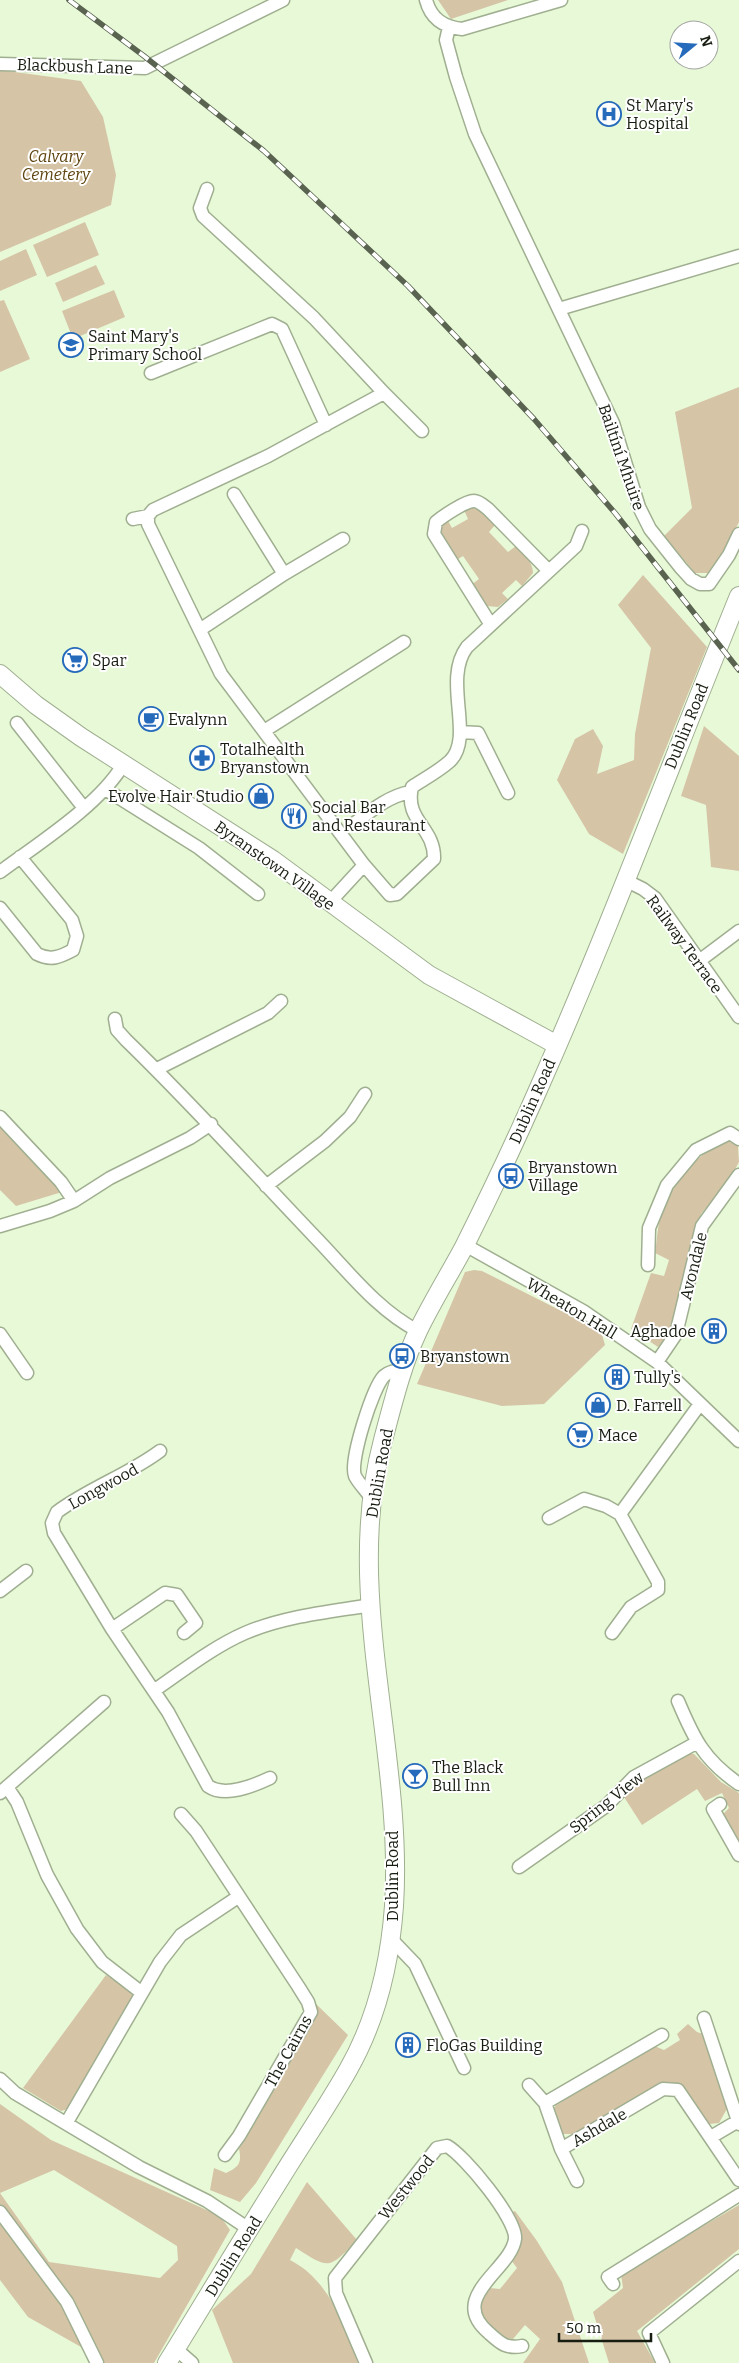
<svg xmlns="http://www.w3.org/2000/svg" width="739" height="2363" viewBox="0 0 739 2363" font-family="Bitter,serif">
  <style>
    .green { fill: #d6c4a7; fill-rule: evenodd }
    .lines { fill: none; stroke-linecap: round; stroke-linejoin: round }
    .street-casing { stroke: #9faf90; stroke-width: 15 }
    .secondary-casing { stroke: #9faf90; stroke-width: 20 }
    .street { stroke: #fff; stroke-width: 12 }
    .secondary { stroke: #fff; stroke-width: 18 }
    .rail-casing { stroke: #596350; stroke-width: 5.5 }
    .rail { stroke: #fff; stroke-width: 4; stroke-dasharray: 11; stroke-linecap: butt }
    .labels { text-anchor: middle; stroke-width: 4; stroke-linejoin: round; paint-order: stroke }
    .street-label { font-size: 16px; fill: #171d11; stroke: #fff }
    .poi-label { font-size: 16px; fill: #171d11; stroke: #fff; text-anchor: start }
    .park-label { font-size: 16px; font-style: italic; fill: #5e4410; stroke: #fff }
  </style>
  <rect width="100%" height="100%" fill="#e8f9d8"/>
  <path class="green" d="M438,0H508L451,19Z
    M0,70L81,81L103,117L116,175L111,205L0,252Z
    M85,222L99,255L47,277L33,245Z
    M26,249L37,275L0,291V261Z
    M96,265L105,284L63,302L55,283Z
    M114,290L125,317L73,339L62,311Z
    M4,300L30,359L0,372V301Z
    M739,387V522L719,562L709,573H695L664,536L692,508L675,412Z
    M470,508C482,507 488,517 495,525L489,532L508,552L516,546C523,554 533,561 533,573L522,586L516,580L502,593L508,599L498,607L486,606L471,585L479,579L463,556L455,561L439,536L442,523L447,519L452,528L468,519L464,510Z
    M643,575L707,647L623,854L589,834L557,780L575,739L593,729L603,746L597,774L634,760L635,734L651,648L618,605Z
    M704,726L739,756V871L711,867L706,805L681,796Z
    M0,1126L62,1192L16,1206L0,1190Z
    M728,1141L738,1146L739,1162L731,1177L701,1214L671,1332L658,1347L631,1329L651,1273L664,1276L669,1260L655,1253C657,1242 657,1230 660,1219C668,1187 697,1151 728,1141Z
    M474,1270L482,1271L601,1331L605,1345L544,1404L502,1406L417,1384L465,1272Z
    M683,1754H694L721,1782L739,1793V1849L722,1815L729,1808L722,1793L705,1801L697,1789L642,1825L624,1797L634,1785Z
    M106,1975L131,1991L133,2000L72,2108L61,2111L23,2088Z
    M314,2002L348,2035L256,2183L240,2202L210,2190L214,2168L226,2173C239,2167 242,2163 239,2149L316,2014Z
    M688,2024L697,2032L706,2035L728,2107L719,2123L709,2124L680,2086L664,2082L576,2134H562L553,2115L555,2106L652,2045L664,2050L680,2040L677,2034Z
    M0,2104L51,2140L220,2216L230,2230L154,2363H92L81,2347L28,2317L0,2280ZM54,2170L177,2246L178,2260L160,2278L49,2262L0,2193Z
    M307,2182L357,2240C329,2269 330,2270 296,2248L290,2260C297,2264 304,2268 310,2274C334,2296 348,2332 358,2363H233L212,2310L251,2274Z
    M739,2205V2249L637,2331L655,2363H609L593,2312L623,2288L621,2274Z
    M515,2211L537,2241L562,2282L589,2363H523L540,2339L525,2325L513,2339C490,2336 484,2322 478,2302L489,2288L500,2289L517,2268L511,2260C524,2238 525,2235 510,2213Z"/>
  <g class="lines">
    <defs>
      <path id="street" d="M426,0C431,19 444,27 462,29L561,0
        M449,27L446,40L456,77L475,134L613,423L639,507L650,529L681,568L691,579L700,584H709L729,555L739,534
        M0,64L145,68L283,0
        M207,189L200,208L203,216L314,318L384,393L422,431
        M559,309L739,256
        M151,373L272,324L282,329L326,425
        M234,494L284,574
        M148,516V524L221,674L364,865L390,895L397,894L434,859C435,827 404,821 412,787C424,779 439,771 450,761C475,737 442,680 467,647L576,546L582,531
        M133,519L148,516L153,510L268,456L384,393
        M491,625L434,534L436,522C442,517 465,501 474,501C479,501 484,506 488,509L549,571
        M201,629L284,574L343,539
        M17,723L84,808
        M264,731L404,642
        M460,732L478,733L508,793
        M105,789L199,848L258,894
        M355,823C372,810 389,796 410,792
        M0,872C39,843 98,806 123,765
        M625,880L643,889L655,898L739,1017
        M330,902L364,865
        M0,908L37,954C51,961 60,957 73,950L77,936L72,920L20,857
        M699,961L739,931
        M115,1019L117,1030L126,1040C192,1104 252,1171 315,1237C347,1270 377,1310 418,1331
        M157,1069L268,1013L281,1001
        M0,1117L61,1182L74,1201
        M266,1186L325,1141L350,1117L365,1094
        M0,1226L50,1211L74,1201L110,1178L190,1138L211,1124
        M465,1245L583,1311L657,1362L739,1441
        M648,1265L649,1228L667,1185L696,1150L730,1133L739,1139
        M0,1334L27,1373
        M657,1362L676,1334L702,1226L739,1175
        M160,1451C128,1475 89,1488 57,1512L52,1523L54,1533L112,1629L168,1712L208,1786C225,1798 253,1786 270,1778
        M371,1498C367,1491 359,1484 355,1476C349,1461 373,1387 384,1376C390,1371 396,1371 403,1370
        M620,1514L700,1404
        M549,1518L584,1499L606,1506L620,1514L658,1582V1590L631,1607L612,1633
        M0,1591L26,1571
        M112,1629L165,1593L177,1595L196,1623L184,1633
        M155,1690C184,1670 213,1647 245,1633C285,1616 329,1612 371,1605
        M678,1701C694,1739 704,1760 739,1784
        M7,1787L17,1802L47,1875L77,1929L102,1962L142,1993
        M0,1793L104,1702
        M720,1804L713,1809L739,1855
        M181,1814L196,1831L298,1986L308,2002L311,2012L239,2136L225,2155
        M519,1867L606,1806L634,1777L696,1743
        M391,1939L415,1964L464,2068
        M704,2018L739,2124
        M662,2035L545,2103L561,2149L663,2089L678,2090L739,2180
        M0,2079L15,2093L139,2167L207,2201L249,2229
        M529,2085L545,2103
        M67,2122L160,1962L181,1935L238,1897
        M711,2137L738,2121
        M561,2149L577,2181
        M0,2212L67,2302L97,2363
        M613,2284L608,2277L739,2195
        M176,2349L192,2363
        M366,2363L336,2293L335,2278L437,2148L447,2146C464,2155 517,2219 515,2239C511,2270 446,2297 489,2333C500,2343 506,2349 522,2346
        M663,2363L649,2333L739,2261"/>
      <path id="secondary" d="M0,674L36,705L81,737L273,860L429,975L557,1045
        M167,2363C204,2303 240,2243 277,2184C300,2146 326,2109 348,2070C376,2021 390,1962 394,1906C404,1751 342,1593 383,1440C393,1403 402,1365 418,1331C432,1302 449,1275 464,1247C491,1193 517,1138 541,1083C612,922 673,758 739,596"/>
    </defs>
    <use href="#street" class="street-casing"/>
    <use href="#secondary" class="secondary-casing"/>
    <use href="#street" class="street"/>
    <use href="#secondary" class="secondary"/>
    <defs>
      <path id="rail" d="M69,0L144,56L264,151L408,286L534,419L615,513L739,670"/>
    </defs>
    <use href="#rail" class="rail-casing"/>
    <use href="#rail" class="rail"/>
  </g>
  <defs>
    <symbol id="hospital-ring" viewBox="-11 -11 22 22"><circle r="9.5" fill="#fff" stroke="#266abb" stroke-width="1.5"/><path d="M-5-5h3v3.5h4V-5h3V5h-3V1.5h-4V5h-3Z" fill="#266abb"/></symbol>
    <symbol id="school-ring" viewBox="-11 -11 22 22"><circle r="9.5" fill="#fff" stroke="#266abb" stroke-width="1.5"/><path d="M0-5L7-2L0 1L-7-2ZM-4 1L0 2.5L4 1V4Q0 6-4 4Z" fill="#266abb"/></symbol>
    <symbol id="supermarket-ring" viewBox="-11 -11 22 22"><circle r="9.5" fill="#fff" stroke="#266abb" stroke-width="1.5"/><path d="M-6-5.5h2.5l.6 2H6L4.5 2H-2.5L-4.4-4H-6ZM-1.5 3.2a1.3 1.3 0 1 0 .1 0ZM3 3.2a1.3 1.3 0 1 0 .1 0Z" fill="#266abb"/></symbol>
    <symbol id="cafe-ring" viewBox="-11 -11 22 22"><circle r="9.5" fill="#fff" stroke="#266abb" stroke-width="1.5"/><path d="M-5.5-4.5H6V0H3Q3 3.5 0 3.5H-2.5Q-5.5 3.5-5.5 0ZM3-3.2v2h1.7v-2ZM-6 4.5H4V6H-6Z" fill="#266abb"/></symbol>
    <symbol id="pharmacy-ring" viewBox="-11 -11 22 22"><circle r="9.5" fill="#fff" stroke="#266abb" stroke-width="1.5"/><path d="M-2-6h4v4h4v4h-4v4h-4v-4h-4v-4h4Z" fill="#266abb"/></symbol>
    <symbol id="shop-ring" viewBox="-11 -11 22 22"><circle r="9.5" fill="#fff" stroke="#266abb" stroke-width="1.5"/><path d="M-5-2.5h2.3a2.7 3.5 0 0 1 5.4 0H5L5.5 6h-11ZM-1.5-2.5h3a1.5 2.3 0 0 0-3 0Z" fill="#266abb"/></symbol>
    <symbol id="restaurant-ring" viewBox="-11 -11 22 22"><circle r="9.5" fill="#fff" stroke="#266abb" stroke-width="1.5"/><path d="M-5-6h1v4h1v-4h1v4h1v-4h1v5L-1.5 .5V6h-2V.5L-5-1ZM5-6V6H3V1.5H1.5Q1.5-4 5-6Z" fill="#266abb"/></symbol>
    <symbol id="bus-ring" viewBox="-11 -11 22 22"><circle r="9.5" fill="#fff" stroke="#266abb" stroke-width="1.5"/><path d="M-5-6H5V4H4V6H2V4H-2V6H-4V4H-5ZM-3.5-4V0h7V-4ZM-3.5 1.2v1.5H-2V1.2ZM2 1.2v1.5H3.5V1.2Z" fill="#266abb"/></symbol>
    <symbol id="building-ring" viewBox="-11 -11 22 22"><circle r="9.5" fill="#fff" stroke="#266abb" stroke-width="1.5"/><path d="M-4-6H4V6H1V3H-1V6H-4ZM-2.5-4.3h1.7v1.8h-1.7ZM.8-4.3h1.7v1.8H.8ZM-2.5-1h1.7V.8h-1.7ZM.8-1h1.7V.8H.8Z" fill="#266abb"/></symbol>
    <symbol id="bar-ring" viewBox="-11 -11 22 22"><circle r="9.5" fill="#fff" stroke="#266abb" stroke-width="1.5"/><path d="M-6-5H6L.8 .8V4.5H3.5V6h-7V4.5H-.8V.8Z" fill="#266abb"/></symbol>
  </defs>
  <g fill-rule="evenodd">
    <use href="#hospital-ring" x="595" y="100" width="28" height="28"/>
    <use href="#school-ring" x="57" y="331" width="28" height="28"/>
    <use href="#supermarket-ring" x="61" y="646" width="28" height="28"/>
    <use href="#cafe-ring" x="137" y="705" width="28" height="28"/>
    <use href="#pharmacy-ring" x="188" y="744" width="28" height="28"/>
    <use href="#shop-ring" x="247" y="782" width="28" height="28"/>
    <use href="#restaurant-ring" x="280" y="802" width="28" height="28"/>
    <use href="#bus-ring" x="497" y="1162" width="28" height="28"/>
    <use href="#building-ring" x="700" y="1317" width="28" height="28"/>
    <use href="#bus-ring" x="388" y="1342" width="28" height="28"/>
    <use href="#building-ring" x="603" y="1363" width="28" height="28"/>
    <use href="#shop-ring" x="584" y="1391" width="28" height="28"/>
    <use href="#supermarket-ring" x="566" y="1421" width="28" height="28"/>
    <use href="#bar-ring" x="401" y="1762" width="28" height="28"/>
    <use href="#building-ring" x="394" y="2031" width="28" height="28"/>
  </g>
  <g class="labels">
    <g class="street-label">
      <text transform="translate(75 66) rotate(2)" y="6">Blackbush Lane</text>
      <text transform="translate(622 457) rotate(71)" y="6">Bailtíní Mhuire</text>
      <text transform="translate(686 726) rotate(-68)" y="6">Dublin Road</text>
      <text transform="translate(275 865) rotate(35)" y="6">Byranstown Village</text>
      <text transform="translate(685 944) rotate(54)" y="6">Railway Terrace</text>
      <text transform="translate(532 1101) rotate(-66)" y="6">Dublin Road</text>
      <text transform="translate(693 1266) rotate(-76)" y="6">Avondale</text>
      <text transform="translate(572 1308) rotate(31)" y="6">Wheaton Hall</text>
      <text transform="translate(379 1473) rotate(-80)" y="6">Dublin Road</text>
      <text transform="translate(103 1486) rotate(-29)" y="6">Longwood</text>
      <text transform="translate(606 1802) rotate(-38)" y="6">Spring View</text>
      <text transform="translate(392 1876) rotate(-90)" y="6">Dublin Road</text>
      <text transform="translate(288 2051) rotate(-61)" y="6">The Cairns</text>
      <text transform="translate(599 2127) rotate(-30)" y="6">Ashdale</text>
      <text transform="translate(406 2187) rotate(-51)" y="6">Westwood</text>
      <text transform="translate(233 2256) rotate(-58)" y="6">Dublin Road</text>
    </g>
    <g class="poi-label">
      <text x="626" y="111">St Mary's<tspan x="626" dy="18">Hospital</tspan></text>
      <text x="88" y="342">Saint Mary's<tspan x="88" dy="18">Primary School</tspan></text>
      <text x="92" y="666">Spar</text>
      <text x="168" y="725">Evalynn</text>
      <text x="220" y="755">Totalhealth<tspan x="220" dy="18">Bryanstown</tspan></text>
      <text x="244" y="802" text-anchor="end">Evolve Hair Studio</text>
      <text x="312" y="813">Social Bar<tspan x="312" dy="18">and Restaurant</tspan></text>
      <text x="528" y="1173">Bryanstown<tspan x="528" dy="18">Village</tspan></text>
      <text x="696" y="1337" text-anchor="end">Aghadoe</text>
      <text x="420" y="1362">Bryanstown</text>
      <text x="634" y="1383">Tully's</text>
      <text x="616" y="1411">D. Farrell</text>
      <text x="598" y="1441">Mace</text>
      <text x="432" y="1773">The Black<tspan x="432" dy="18">Bull Inn</tspan></text>
      <text x="426" y="2051">FloGas Building</text>
    </g>
    <g class="park-label">
      <text x="56" y="162">Calvary<tspan x="56" dy="18">Cemetery</tspan></text>
    </g>
  </g>
  <g transform="translate(694 45) rotate(72)"><circle r="24" fill="#ffffff" stroke="#a2a5a0"/>
  <path d="M0-4L9 19L0 12L-9 19Z" fill="#266abb"/>
  <text y="-8" font-size="14" font-weight="bold" text-anchor="middle" fill="#171d11">N</text>
  </g>
  <path d="M559 2333v8h92v-8" fill="none" stroke="#171d11" stroke-width="2.5"/>
  <text x="566" y="2333" font-size="15" fill="#171d11" stroke="#ffffff" stroke-width="4" paint-order="stroke">50 m</text>
</svg>
